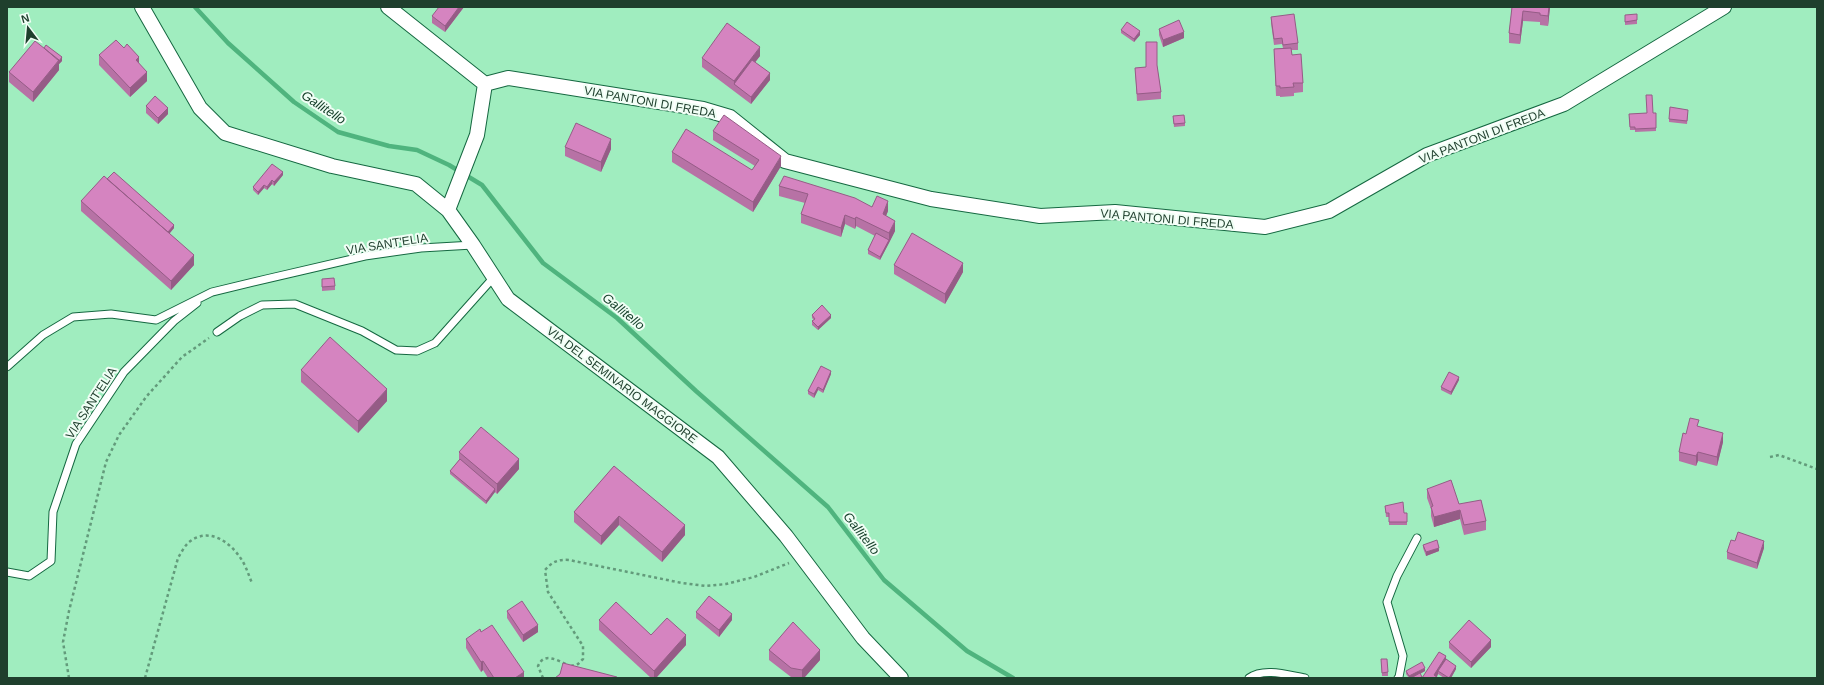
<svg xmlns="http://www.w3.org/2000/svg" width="1824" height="685" viewBox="0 0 1824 685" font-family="Helvetica,sans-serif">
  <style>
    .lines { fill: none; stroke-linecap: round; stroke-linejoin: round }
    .stream { stroke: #4fb47e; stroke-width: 4.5 }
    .service-casing { stroke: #156841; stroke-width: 9 }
    .minor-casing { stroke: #156841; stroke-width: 16 }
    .path { stroke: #639b7b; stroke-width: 2.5; stroke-dasharray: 3 3; stroke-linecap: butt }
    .service { stroke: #fff; stroke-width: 7 }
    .minor { stroke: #fff; stroke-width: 14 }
    .wall { fill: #b772a5 }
    .shaded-wall { fill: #955c86 }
    .building { fill: #d584c0; stroke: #955c86 }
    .labels { text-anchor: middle; stroke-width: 4; stroke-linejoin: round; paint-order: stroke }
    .street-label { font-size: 12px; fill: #1f3f2d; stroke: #f0fef5 }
    .water-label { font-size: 13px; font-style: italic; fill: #123d27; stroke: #f0fef5 }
  </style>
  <rect width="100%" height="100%" fill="#a0edbf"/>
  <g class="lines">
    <path class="stream" d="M195,7L228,43L294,102L338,132L389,146L417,150L449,165L482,185L543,263L617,318L696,391L828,507L884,580L967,651L1013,678"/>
    <defs>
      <path id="service" d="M217,332L240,316L262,305L295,304L362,331L396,350L417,351L435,343L494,277
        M7,367L43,335L73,317L111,314L156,320L212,292L266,279L365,256L421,248L473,245
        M7,572L29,576L51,561L53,512L76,444L124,372L174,321L197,303
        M1249,678C1264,667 1288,675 1305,678
        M1398,678L1399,677L1403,656L1387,602L1397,576L1417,538"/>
      <path id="minor" d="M142,7L200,108L225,133L332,166L416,184L448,210L473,245L508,299L718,457L786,536L863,638L901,678
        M388,7L485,84L477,135L448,210
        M485,84L508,78L703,109L730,117L785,161L931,199L1040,216L1115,212L1265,227L1329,211L1427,155L1564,104L1724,7"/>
    </defs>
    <use href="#service" class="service-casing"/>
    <use href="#minor" class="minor-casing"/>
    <path class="path" d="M1770,457L1779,455L1817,469
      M571,666L578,664L583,659V646L548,592L545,570C552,562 558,559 569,560L682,583L706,586L726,584L754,577L789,563
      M69,678L63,642L69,611L106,462L119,435L146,397L182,357L209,338
      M145,678L178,558C181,553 184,547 188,543C209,525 232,543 243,562C247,569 249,576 252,583
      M543,678L538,666C544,652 556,660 566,664"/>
    <use href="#service" class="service"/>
    <use href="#minor" class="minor"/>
  </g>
  <path class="wall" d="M464,7L445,32L432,23V16Z
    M1512,7H1550L1548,26L1540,25V22L1523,21L1520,44L1509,43V33Z
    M1625,15L1637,20V24L1625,25Z
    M1271,17L1298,43V50H1291L1292,55L1303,83V92L1294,93V96L1280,97V96H1276L1274,49L1283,48L1282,44L1274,45L1271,23Z
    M1159,29L1184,38L1163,47L1159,35Z
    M1121,30L1140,35L1134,42L1121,33Z
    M44,48L62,61L59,64V70L33,102L9,82V72Z
    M99,55L139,64L147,81L130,97L99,65Z
    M760,56L755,62L770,80L751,104L702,67V58Z
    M1157,66L1161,92V99L1137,101L1135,68Z
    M146,106L168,114L158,124L146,113Z
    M1647,113H1656V131L1635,132V130H1630L1629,117Z
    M1688,113L1687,124L1669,122V119Z
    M1173,116L1185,123V126L1174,127Z
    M713,131L781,166L753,212L672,162V152L752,170L755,166L713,140Z
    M565,147L611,149L601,172L565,156Z
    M283,175L274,186L272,184L267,190L264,188L258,195L253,190V187Z
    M107,179L174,228L169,234L194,265L171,290L81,211V201Z
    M779,186L888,211L886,216L895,231L880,260L868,254V250L875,236L856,226L855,229L845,224L841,237L801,223V214L805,203L779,196Z
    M894,265L963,272L945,304L894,274Z
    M322,279L335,286V290L322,291Z
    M812,315L831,318L818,330L812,325V321L814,320L812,318Z
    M301,370L387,401L358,433L301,382Z
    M831,374L823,393L818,390L814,398L808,394V391Z
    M1459,380L1451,395L1441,390V387Z
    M1699,427L1723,442L1717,466L1698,461L1696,466L1679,461V452L1686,434Z
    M459,452L519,469L497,494L495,492L486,504L450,474V471L459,460Z
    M614,466L685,535L662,562L619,525L601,545L574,522V512Z
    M1427,489L1459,504L1486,521V530L1464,535L1460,519L1434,527L1431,516V509L1427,498Z
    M1385,506L1404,513H1407V525H1389V517H1386Z
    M1735,541L1764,548L1757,569L1727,559V552Z
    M1423,545L1439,551L1426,556L1423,548Z
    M507,611L538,632L523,642L507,618Z
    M696,612L732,620L719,637L696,618Z
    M599,620L651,635L686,645L656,678H651L599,630Z
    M466,639L524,678H488L483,670L481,672L466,648Z
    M1449,642L1491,647L1471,668L1449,648Z
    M769,650L820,660L804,678H795L791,677L769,660Z
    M1381,659L1388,672V676H1382Z
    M1446,659L1456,669L1451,678H1444L1438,674L1437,677L1422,678Z
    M1406,671H1425L1420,674L1422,678H1409L1406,674Z"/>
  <path class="shaded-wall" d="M459,7H464L445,32V26Z
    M1549,7H1550L1548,26V16Z
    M1523,11V21L1520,44V35Z
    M1140,31V35L1134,42V39Z
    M1184,32V38L1163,47V40Z
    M760,47V56L737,86L734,84V81Z
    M62,57V61L59,64V70L33,102V92Z
    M139,57V66L136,60Z
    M147,72V81L130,97V88Z
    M770,73V80L751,104V97Z
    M168,108V114L158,124V118Z
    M611,139V149L601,172V162Z
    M781,156V166L753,212V202Z
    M283,172V175L274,186V182Z
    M272,180V184L267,190V187Z
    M264,185V188L258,195V192Z
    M888,201V211L883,223V214Z
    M845,215V224L841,237V228Z
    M856,217V226L855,229V219Z
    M895,221V231L889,243V233Z
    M174,225V228L165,239V236Z
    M889,240V243L880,260V257Z
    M194,255V265L171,290V281Z
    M963,263V272L945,304V294Z
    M831,315V318L818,330V327Z
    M831,371V374L823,393V390Z
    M1459,377V380L1451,395V392Z
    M818,387V390L814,398V394Z
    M387,389V401L358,433V421Z
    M1723,433V442L1717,466V457Z
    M1698,452V461L1696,466V456Z
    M519,459V469L497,494V484Z
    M495,489V492L486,504V501Z
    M1460,510V519L1434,527V517Z
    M619,516V525L601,545V536Z
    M685,525V535L662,562V552Z
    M1764,541V548L1757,569V563Z
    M1439,548V551L1426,556V552Z
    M732,614V620L719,637V630Z
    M538,625V632L523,642V635Z
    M686,635V645L656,678H654V671Z
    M1491,640V647L1471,668V662Z
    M820,650V660L804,678H802V670Z
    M1446,656V662L1438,671V674L1436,678L1434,675Z
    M483,661V670L481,672V662Z
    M1456,666V669L1451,678H1449Z
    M1425,668V671L1412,678H1409V676Z
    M524,672V678H515Z"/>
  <path class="building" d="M439,7H459L445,26L432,16Z
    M1512,7H1549L1548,16L1540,15V13L1523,11L1520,35L1509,33Z
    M1294,14L1298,43L1283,45L1282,38L1274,39L1271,17Z
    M1637,14V20L1625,22V15Z
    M1179,20L1184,32L1163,40L1159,29Z
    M1127,22L1140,31L1134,39L1121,30Z
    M727,23L760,47L734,81L702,58Z
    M116,40L124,48L127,44L139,57L136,60L147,72L130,88L99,55Z
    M35,41L59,60L33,92L9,72Z
    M1146,42H1157V65L1161,92L1137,94L1135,68L1146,67Z
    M46,45L62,57L59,61L44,48Z
    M1291,48L1292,55L1301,54L1303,83H1293L1294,87L1280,88V86H1276L1274,49Z
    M752,60L770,73L751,97L734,84Z
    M1646,95H1652L1653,113H1656V128L1635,129V127H1630L1629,114L1647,113Z
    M155,96L168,108L158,118L146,106Z
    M1670,107L1688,110L1687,121L1669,119Z
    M724,115L781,156L753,202L672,152L686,129L752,170L759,160L713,131Z
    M1184,115L1185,123L1174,124L1173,116Z
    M576,123L611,139L601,162L565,147Z
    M272,164L283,172L274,182L272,180L267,187L264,185L258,192L253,187Z
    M114,172L174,225L168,232L107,179Z
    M104,176L194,255L171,281L81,201Z
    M784,176L855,198L872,207L877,196L888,201L883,214L895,221L889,233L856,217L855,219L845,215L841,228L801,214L808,194L779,186Z
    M876,233L889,240L880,257L868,250Z
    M912,233L963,263L945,294L894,265Z
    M334,278L335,286L322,287V279Z
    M822,305L831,315L818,327L812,321L815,319L812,315Z
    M330,337L387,389L358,421L301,370Z
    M821,366L831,371L823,390L818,387L814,394L808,391Z
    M1449,372L1459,377L1451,392L1441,387Z
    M1690,418L1699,420L1697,426L1723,433L1717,457L1698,452L1696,456L1679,452L1683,433L1686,434Z
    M481,427L519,459L497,484L459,452Z
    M460,459L495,489L486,501L450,471Z
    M614,466L685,525L662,552L619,516L601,536L574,512Z
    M1451,480L1459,504L1481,500L1486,521L1464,525L1460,510L1434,517L1431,507L1433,506L1427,489Z
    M1403,502L1404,513H1407V522H1389V513H1386L1385,506Z
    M1738,532L1764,541L1757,563L1727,552L1731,540L1735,541Z
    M1437,540L1439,548L1426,552L1423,545Z
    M709,596L732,614L719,630L696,612Z
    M522,601L538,625L523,635L507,611Z
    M616,602L651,635L667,618L686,635L654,671L599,620Z
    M1469,620L1491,640L1471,662L1449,642Z
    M793,622L820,650L802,670L791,668L769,650Z
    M492,625L524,672L515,678H494L483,661L481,662L466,639L480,629L481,632Z
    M1439,652L1446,656L1434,675L1438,678H1422Z
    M1381,659H1387L1388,672L1382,673Z
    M1446,659L1456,666L1449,678L1438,671Z
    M1422,662L1425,668L1409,676L1406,671Z
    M563,663L617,677V678H555L560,674Z
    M1420,673L1422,677L1420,678H1411Z"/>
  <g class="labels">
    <g class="street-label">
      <text transform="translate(650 102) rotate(10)" y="4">VIA PANTONI DI FREDA</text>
      <text transform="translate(1482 136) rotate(-21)" y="4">VIA PANTONI DI FREDA</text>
      <text transform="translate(1167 219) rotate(5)" y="4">VIA PANTONI DI FREDA</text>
      <text transform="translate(387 244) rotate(-9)" y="4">VIA SANT'ELIA</text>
      <text transform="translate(622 385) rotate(37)" y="4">VIA DEL SEMINARIO MAGGIORE</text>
      <text transform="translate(91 403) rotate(-57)" y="4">VIA SANT'ELIA</text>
    </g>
    <g class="water-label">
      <text transform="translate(324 107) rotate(33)" y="5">Gallitello</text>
      <text transform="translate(624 311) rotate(39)" y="5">Gallitello</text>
      <text transform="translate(862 533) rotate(52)" y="5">Gallitello</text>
    </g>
  </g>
  <rect width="1824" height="685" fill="none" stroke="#1f3f2d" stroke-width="16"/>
  <g transform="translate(28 28) rotate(344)" stroke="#f0fef5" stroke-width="3" paint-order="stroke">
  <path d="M0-3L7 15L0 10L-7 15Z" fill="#1f3f2d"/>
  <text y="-6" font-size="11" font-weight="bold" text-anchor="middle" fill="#1f3f2d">N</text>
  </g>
</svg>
